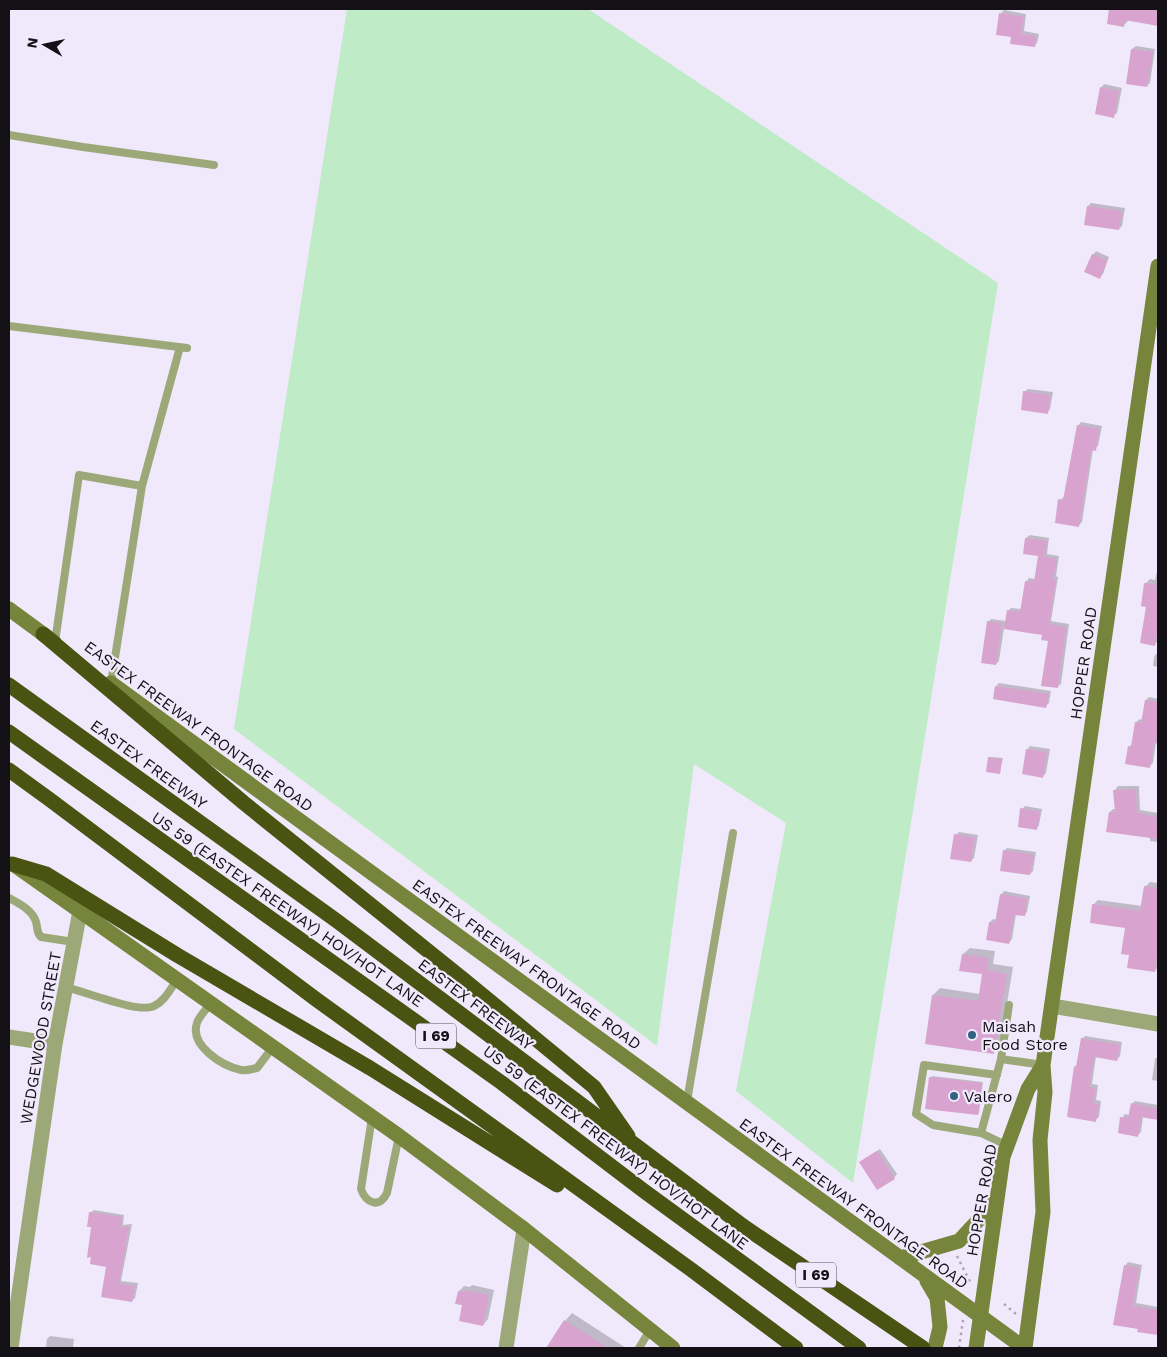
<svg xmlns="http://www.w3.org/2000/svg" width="1167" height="1357" viewBox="0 0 1167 1357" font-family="'Work Sans',sans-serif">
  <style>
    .green { fill: #bfebc7 }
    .shadow { fill: #0003 }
    .building { fill: #d9a3d0 }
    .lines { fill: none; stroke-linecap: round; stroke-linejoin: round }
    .path { stroke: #aaa4b2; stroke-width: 2.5; stroke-dasharray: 2.5 4; stroke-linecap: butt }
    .service { stroke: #9da879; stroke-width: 8 }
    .minor { stroke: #9da879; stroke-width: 15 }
    .secondary { stroke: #77853c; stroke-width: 15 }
    .motorway { stroke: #495413; stroke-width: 15 }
    .poi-dot { fill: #316280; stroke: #f0e9fb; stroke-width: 2 }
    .labels { text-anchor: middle; stroke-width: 4.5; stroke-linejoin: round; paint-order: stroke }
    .shield { fill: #f0e9fb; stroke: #55515b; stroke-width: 1 }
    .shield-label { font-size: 15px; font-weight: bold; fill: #131016 }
    .street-label { font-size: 16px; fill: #131016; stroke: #f0e9fb }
    .poi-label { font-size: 16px; fill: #131016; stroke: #f0e9fb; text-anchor: start }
  </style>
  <rect width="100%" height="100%" fill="#f0e9fb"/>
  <path class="green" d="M347,9H588L998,283L853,1183L736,1091L786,823L694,764L657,1046L234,729Z"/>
  <path class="shadow" d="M1111,9H1158V24L1129,20L1123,26L1108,23Z
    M1004,10L1026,14L1024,31L1039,34L1037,43L1034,46L1012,36L1001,13Z
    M1136,46L1155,49L1150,83L1147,86L1132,49Z
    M1104,84L1122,88L1117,113L1113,116L1101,88Z
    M1091,203L1125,208L1122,226L1119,229L1088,206Z
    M1096,251L1109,257L1103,274L1100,277L1093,255Z
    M1028,389L1053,392L1050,409L1047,413L1024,392Z
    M1081,422L1102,426L1098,446L1093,449L1082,522L1079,525L1060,500L1064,497L1078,426Z
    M1030,535L1049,538L1047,554L1059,556L1056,576L1058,577L1051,621L1069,624L1061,684L1057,687L1049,640L1043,634L1004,628L999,661L996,664L988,622L991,619L1006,621L1008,611L1011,608L1022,609L1026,582L1029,578L1036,579L1040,555L1024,553L1026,538Z
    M1158,567V641L1155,644L1147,606L1145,584L1150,579L1155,580Z
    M1157,653H1158V667L1153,666L1154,657Z
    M999,683L1051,691L1049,703L1046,706L996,686Z
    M1149,697L1158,699V743L1156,742L1153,763L1150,766L1129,747L1133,743L1136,722L1140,719L1143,720L1146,700Z
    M1030,746L1050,749L1046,773L1043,776L1027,750Z
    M991,757L1003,758L1000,772L989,758Z
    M1118,786H1139L1140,810L1158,813V842L1150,841V837L1110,812L1113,809H1116L1115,790Z
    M1025,806L1042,809L1039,825L1036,829L1022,809Z
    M959,832L978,835L974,858L971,861L956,835Z
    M1007,848L1036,852L1033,871L1030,874L1004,851Z
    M1150,882L1158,883V967L1155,971L1131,954L1126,927L1093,905L1098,900L1142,906L1145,887Z
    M1004,891L1030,896L1027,912L1024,915L1016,914L1012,939L1009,943L990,922L993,919L997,920L1001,895Z
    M970,948L995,951L993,964L1013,967L1000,1046L993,1052L933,995L940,988L980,994L983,973L963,954Z
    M1085,1036L1122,1042L1120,1056L1117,1060L1096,1056L1092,1084L1098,1085L1096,1100L1101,1101L1099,1117L1095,1120L1075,1067L1078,1064L1082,1039Z
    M1158,1056V1081L1152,1080L1155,1059Z
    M932,1076L983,1082L979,1113L978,1114L930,1078Z
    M1135,1101L1158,1105V1119L1143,1116L1141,1132L1138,1135L1122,1118L1125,1114L1130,1115L1132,1104Z
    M880,1149L897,1174L894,1178L864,1159Z
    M94,1210L124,1215L123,1225L132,1224L121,1281L138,1283L135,1298L132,1301L102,1296L108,1266L90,1213Z
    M1128,1262L1142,1265L1136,1303L1158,1307V1334L1139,1330V1327L1114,1324L1125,1266Z
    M472,1285L494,1290L488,1319L483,1325L463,1304L459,1291L464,1286L470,1287Z
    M572,1313L626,1348H547L565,1321Z
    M50,1336L74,1339L73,1348H46L47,1339Z"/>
  <path class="building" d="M1109,9H1158V26L1125,20L1124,27L1107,24Z
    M999,13L1024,17L1021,34L1036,36L1035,47L1010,44L1011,37L996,35Z
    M1131,49L1153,52L1147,87L1126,84Z
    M1100,87L1119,91L1114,118L1095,114Z
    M1087,206L1122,211L1119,230L1084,225Z
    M1092,254L1107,260L1100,279L1084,272Z
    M1023,391L1050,395L1048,414L1021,410Z
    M1077,425L1099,429L1096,451L1091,450L1079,527L1055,523L1058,499L1063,500Z
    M1025,538L1047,541L1044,557L1057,559L1053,579L1056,580L1049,624L1066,627L1058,688L1041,686L1048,641L1041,640L1042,635L1004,629L1007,610L1020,612L1025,581L1034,582L1038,556L1023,554Z
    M1144,583L1158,585V626L1155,646L1140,643L1146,607L1141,606Z
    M987,621L1002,623L996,665L981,663Z
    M995,686L1049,694L1046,708L993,699Z
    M1145,700L1158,702V744L1154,743L1150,768L1125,764L1128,746L1131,747L1135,722L1141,723Z
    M1026,749L1047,752L1043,778L1022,774Z
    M988,757L1002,759L1000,774L986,772Z
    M1136,789L1137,813L1158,817V839L1106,832L1109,812H1115L1113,790Z
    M1020,808L1040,812L1037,830L1018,827Z
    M954,834L975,838L971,862L950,859Z
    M1003,850L1034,855L1030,875L1000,871Z
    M1144,886L1158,888V949L1155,972L1127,968L1129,955L1121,954L1125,928L1090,923L1092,904L1140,911Z
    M1000,894L1027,898L1025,916L1014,915L1009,944L986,940L989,922L995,923Z
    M962,954L989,958L987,970L1007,974L1004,995L1003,994L994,1054L925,1044L932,995L978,1001L982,974L959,971Z
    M1081,1038L1120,1045L1117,1061L1094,1057L1089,1087L1096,1088L1093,1103L1099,1104L1096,1122L1067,1117L1074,1066L1076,1067Z
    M929,1077L982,1083L978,1115L925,1109Z
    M1131,1103L1158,1109V1120L1141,1117L1138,1137L1118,1133L1120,1117L1128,1118Z
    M877,1151L895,1179L877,1190L859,1162Z
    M89,1212L122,1217L120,1228L129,1226L119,1284L135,1286L132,1302L101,1297L106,1267L90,1264L91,1257L87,1258L91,1227H87Z
    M1124,1265L1139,1268L1133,1306L1158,1310V1335L1137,1332L1138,1329L1113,1325Z
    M465,1290L489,1295L483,1326L459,1321L462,1305L455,1304L458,1291L465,1292Z
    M564,1320L608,1348H546Z"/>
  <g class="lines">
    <path class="path" d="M957,1256L970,1282
      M1004,1304L1016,1314
      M959,1348L963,1320"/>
    <path class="service" d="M9,135L83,147L214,165
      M9,326L187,348
      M142,486L180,347
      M55,642L79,475L142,486L111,683
      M9,898C18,903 33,910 36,922C38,928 36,932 41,937L74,942
      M65,987C84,991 139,1014 154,1006C165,1001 170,989 177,980
      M211,1003C207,1009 199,1016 197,1023C189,1046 223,1066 241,1070C246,1071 252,1069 257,1068L273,1047
      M1001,1059L1009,1005
      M687,1101L733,833
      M372,1117L361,1189C366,1203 379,1209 387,1193L399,1136
      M981,1133L933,1125L916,1114L924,1065L997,1075
      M1006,1145L981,1133L1001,1059L1043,1065
      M639,1348L650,1330"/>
    <path class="minor" d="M1052,1006L1158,1024
      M9,1037L55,1044
      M11,1348L55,1044L80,911
      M506,1348L524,1229"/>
    <path class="secondary" d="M9,609L54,642
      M111,683L1024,1348
      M16,866L399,1136L524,1229L673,1348
      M900,1258L959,1241L997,1200
      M927,1281L937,1298L940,1327L935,1348
      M976,1348L1003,1157L1028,1089L1043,1065
      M1025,1348L1043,1212L1040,1140L1045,1092L1043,1065L1158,266"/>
    <path class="motorway" d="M43,634L244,803L463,979L594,1087L628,1136
      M9,685L337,921L743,1226L923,1348
      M9,732L502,1083L644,1191L859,1348
      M9,770L49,799L317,1000L689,1268L796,1348
      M12,864L46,874L177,955L370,1068L557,1185"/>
  </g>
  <g class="poi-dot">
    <circle cx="972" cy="1035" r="5"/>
    <circle cx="954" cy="1096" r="5"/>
  </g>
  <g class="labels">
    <g class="shield">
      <rect x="416" y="1023.5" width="40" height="25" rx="4"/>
      <rect x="796" y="1262.5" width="40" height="25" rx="4"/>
    </g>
    <g class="shield-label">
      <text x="436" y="1041">I 69</text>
      <text x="816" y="1280">I 69</text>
    </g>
    <g class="street-label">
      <text transform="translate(1083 663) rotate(-82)" y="6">HOPPER ROAD</text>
      <text transform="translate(199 726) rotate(36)" y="6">EASTEX FREEWAY FRONTAGE ROAD</text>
      <text transform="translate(149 764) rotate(36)" y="6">EASTEX FREEWAY</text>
      <text transform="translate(288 909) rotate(35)" y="6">US 59 (EASTEX FREEWAY) HOV/HOT LANE</text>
      <text transform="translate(527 964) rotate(36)" y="6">EASTEX FREEWAY FRONTAGE ROAD</text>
      <text transform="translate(476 1004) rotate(37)" y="6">EASTEX FREEWAY</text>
      <text transform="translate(40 1038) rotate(-80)" y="6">WEDGEWOOD STREET</text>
      <text transform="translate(616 1147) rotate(37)" y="6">US 59 (EASTEX FREEWAY) HOV/HOT LANE</text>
      <text transform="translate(981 1200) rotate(-80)" y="6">HOPPER ROAD</text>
      <text transform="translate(854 1203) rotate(36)" y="6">EASTEX FREEWAY FRONTAGE ROAD</text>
    </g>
    <g class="poi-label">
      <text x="982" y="1032">Maisah<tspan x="982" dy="18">Food Store</tspan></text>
      <text x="964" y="1102">Valero</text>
    </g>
  </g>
  <rect width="1167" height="1357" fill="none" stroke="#131016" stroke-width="20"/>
  <g transform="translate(45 45) rotate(279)" stroke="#f0e9fb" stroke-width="4" paint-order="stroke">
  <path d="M0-4L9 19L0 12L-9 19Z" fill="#131016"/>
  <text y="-8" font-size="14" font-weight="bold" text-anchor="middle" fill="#131016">N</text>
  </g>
</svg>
